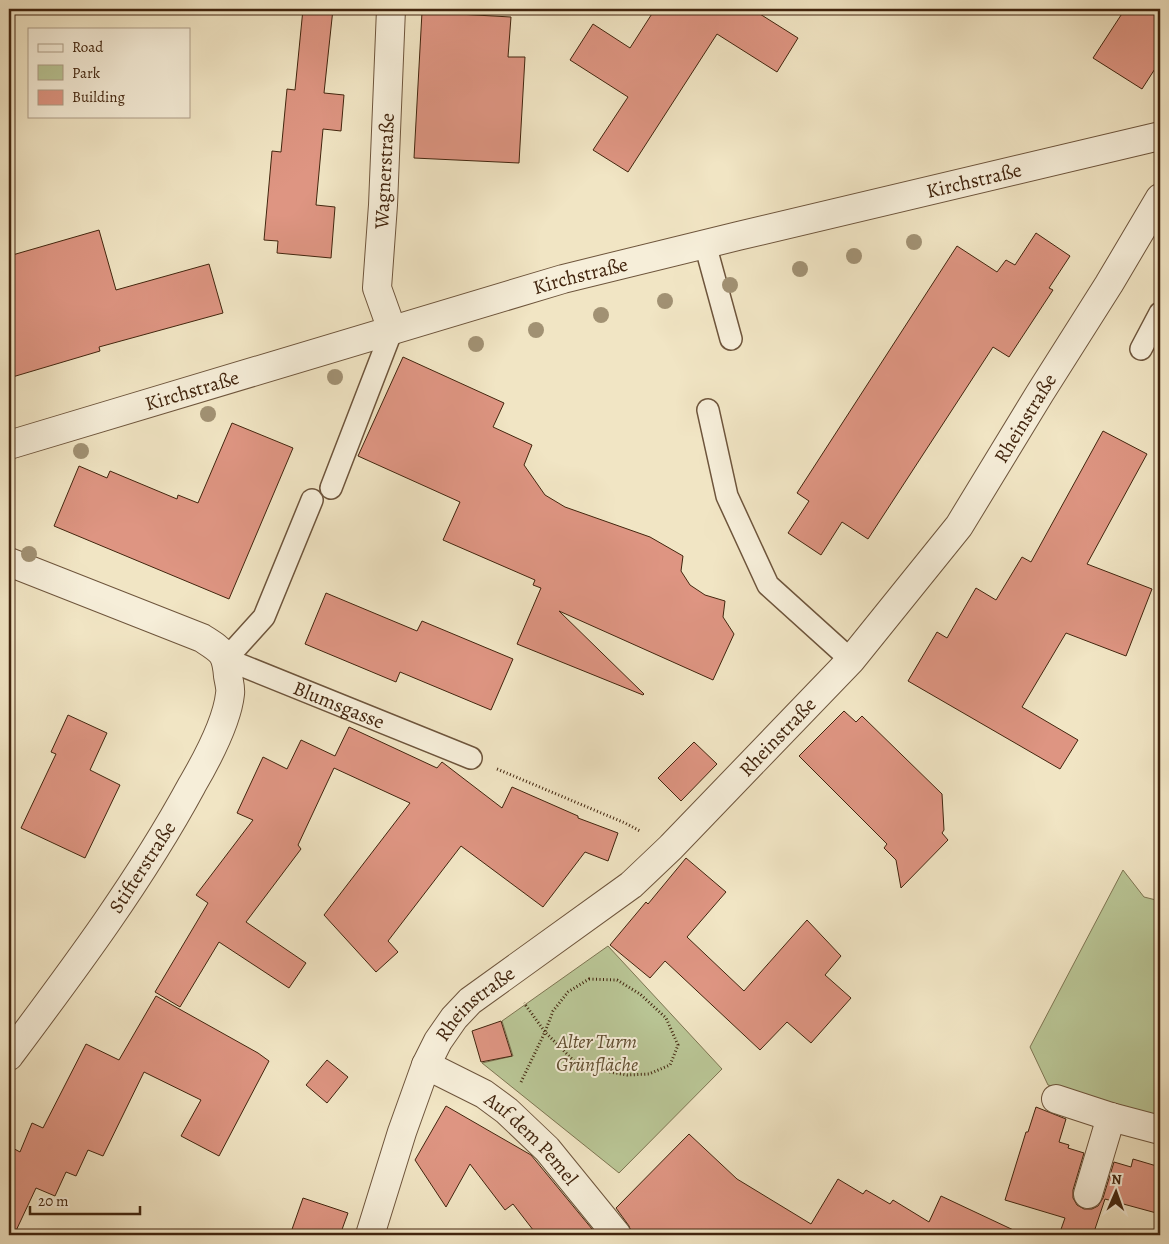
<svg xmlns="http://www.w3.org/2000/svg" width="1169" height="1244" viewBox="0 0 1169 1244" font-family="Alegreya,serif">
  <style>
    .green { fill: #b9c595; stroke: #7e7552 }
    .building { fill: #de9582; stroke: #42250e }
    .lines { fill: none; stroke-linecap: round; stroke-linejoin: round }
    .lane-casing { stroke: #6e553c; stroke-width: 24 }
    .street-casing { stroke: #6e553c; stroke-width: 30 }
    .path { stroke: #42250e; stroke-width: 3; stroke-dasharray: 1 2.5; stroke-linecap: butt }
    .lane { stroke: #f6eed9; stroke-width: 21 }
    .street { stroke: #f6eed9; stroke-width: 28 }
    .tree { fill: #a19173 }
    .labels { text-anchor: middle; stroke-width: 4; stroke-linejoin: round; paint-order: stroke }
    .street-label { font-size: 20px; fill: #42250e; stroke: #f6eed9 }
    .park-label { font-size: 20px; font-style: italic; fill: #604d30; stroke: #f6eed9 }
  </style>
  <rect width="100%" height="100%" fill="#f1e5c4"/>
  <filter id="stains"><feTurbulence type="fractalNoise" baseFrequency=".004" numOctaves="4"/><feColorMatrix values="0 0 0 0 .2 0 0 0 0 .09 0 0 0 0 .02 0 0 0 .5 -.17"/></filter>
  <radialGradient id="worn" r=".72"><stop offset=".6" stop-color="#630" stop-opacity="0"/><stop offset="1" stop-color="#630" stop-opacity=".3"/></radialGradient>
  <path class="green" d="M1123,870L1144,897L1160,901V1116L1048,1085L1030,1047Z
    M608,946L722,1069L619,1173L482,1063L513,1056L502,1021Z"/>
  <path class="building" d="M303,9H333L324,93L344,95L341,131L323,129L316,205L335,207L331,258L277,253L278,241L264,240L272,151L281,152L287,89L295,90Z
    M655,9H752L798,38L777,72L717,34L628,172L593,150L628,97L570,60L593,24L630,48Z
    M1125,9H1160V61L1142,89L1093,58Z
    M422,12L511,17L508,57H525L519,163L414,158Z
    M99,230L116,290L209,264L223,313L99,347L100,351L9,378V256Z
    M1036,233L1070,256L1049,288L1053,290L1009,357L993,347L868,539L842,522L821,555L788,533L809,501L797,493L957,246L997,272L1006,260L1015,265Z
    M403,357L504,403L493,427L532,445L524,465L545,495L565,507L650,537L683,556L681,571L690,585L705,595L725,601L723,617L734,634L713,680L559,611L644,694L643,695L517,644L541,588L533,585L535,580L443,540L460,502L358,456Z
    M232,423L293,448L229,599L54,526L79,466L107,478L110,471L177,499L178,495L198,503Z
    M1103,431L1147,454L1087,564L1152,589L1126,656L1066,633L1022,707L1078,740L1060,769L908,681L937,632L947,638L976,588L996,600L1022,557L1031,562Z
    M326,593L417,631L422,621L513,659L491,710L400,672L396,682L305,644Z
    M844,711L856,722L862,716L942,794L944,830L942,833L948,840L901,888L896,860L884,848L887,844L799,756Z
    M68,715L107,733L90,770L120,785L85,858L21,828L56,754L51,752Z
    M349,727L437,768L442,762L502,808L512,787L578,816V818L618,833L608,861L585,852L543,907L461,846L388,941L398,952L376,972L324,915L410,803L334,768L298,845L301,849L246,922L306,963L289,988L219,942L180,1007L155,992L208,903L196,895L253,820L237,813L263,757L287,769L301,740L335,756Z
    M694,742L717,764L681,801L658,778Z
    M686,858L726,892L687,937L744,991L807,920L841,956L825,975L851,998L811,1043L787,1022L760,1050L665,961L650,978L610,945L646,902L648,904Z
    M156,996L258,1053L269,1061L219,1156L181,1136L201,1100L144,1072L103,1156L88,1150L76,1176L66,1172L55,1196L36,1188L14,1235H9V1146L20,1152L32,1123L43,1128L86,1044L119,1060Z
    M501,1021L512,1056L481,1062L472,1031Z
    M327,1060L348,1077L327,1103L306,1085Z
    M446,1106L531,1155L597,1235H537L513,1204L505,1210L470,1164L446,1207L415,1160Z
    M1036,1107L1066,1119L1059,1142L1069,1145L1068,1148L1084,1153L1073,1190V1198L1077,1205L1084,1209H1092L1098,1206L1103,1198L1114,1162L1131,1167L1133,1159L1160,1167V1214L1105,1199L1093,1235H1059L1065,1218L1005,1200L1026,1132H1028Z
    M689,1134L737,1179L811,1224L838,1179L863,1194L866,1190L890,1204L893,1200L929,1222L941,1196L1024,1235H632L629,1226L616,1208Z
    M303,1198L348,1213L340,1235H290Z"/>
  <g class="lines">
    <defs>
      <g id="lane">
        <path d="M705,244L731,339"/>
        <path d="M1141,349L1160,313"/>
        <path d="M708,410L727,496L768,585L851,660"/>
        <path d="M331,488L392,330"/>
        <path id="s1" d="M312,500L264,617L226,659L471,758"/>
      </g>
      <g id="street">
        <path d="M391,9L383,205L377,288L392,330"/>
        <path id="s2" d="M9,445L563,279L738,236L1160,136"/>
        <path d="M9,562L202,638C222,651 226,652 228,676C229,682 231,689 230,694C227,722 206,761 192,785C140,881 74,969 9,1056"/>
        <path id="s3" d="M426,1065L484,1094L507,1111L547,1149L617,1235"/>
        <path d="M1056,1099L1111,1117L1160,1130"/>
        <path d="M1088,1194L1111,1117"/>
        <path id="s4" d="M370,1235L402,1132L426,1065L438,1041L454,1018L470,1001L631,885L671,847L851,660L959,526L1040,393L1109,284L1160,198"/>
      </g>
    </defs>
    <use href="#lane" class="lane-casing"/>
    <use href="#street" class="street-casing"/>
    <path class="path" d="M497,769L625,823L640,831
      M589,979L617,980L640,994L666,1018L678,1045L670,1065L649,1074L627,1075L593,1069L576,1063L545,1032L553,1011L568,992Z
      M521,1082L545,1032L524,1003"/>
    <use href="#lane" class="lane"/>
    <use href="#street" class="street"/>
  </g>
  <g class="tree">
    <circle cx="914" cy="242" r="8"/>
    <circle cx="854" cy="256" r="8"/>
    <circle cx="800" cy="269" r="8"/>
    <circle cx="730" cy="285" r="8"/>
    <circle cx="665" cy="301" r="8"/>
    <circle cx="601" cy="315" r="8"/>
    <circle cx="536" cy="330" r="8"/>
    <circle cx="476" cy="344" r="8"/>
    <circle cx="335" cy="377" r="8"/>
    <circle cx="208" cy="414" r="8"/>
    <circle cx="81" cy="451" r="8"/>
    <circle cx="29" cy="554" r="8"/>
  </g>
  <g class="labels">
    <g class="street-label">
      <text transform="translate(384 171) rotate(-87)" y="7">Wagnerstraße</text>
      <text dy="7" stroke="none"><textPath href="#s2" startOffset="1001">Kirchstraße</textPath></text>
      <text dy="7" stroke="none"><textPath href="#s2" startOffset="596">Kirchstraße</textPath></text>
      <text dy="7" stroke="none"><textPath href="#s2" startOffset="191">Kirchstraße</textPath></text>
      <text dy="7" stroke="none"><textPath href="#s4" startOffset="1069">Rheinstraße</textPath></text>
      <text dy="7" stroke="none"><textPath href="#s1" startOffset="305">Blumsgasse</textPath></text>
      <text dy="7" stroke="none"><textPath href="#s4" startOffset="664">Rheinstraße</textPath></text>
      <text transform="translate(142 867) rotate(-57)" y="7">Stifterstraße</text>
      <text dy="7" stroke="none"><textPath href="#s4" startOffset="259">Rheinstraße</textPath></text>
      <text dy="7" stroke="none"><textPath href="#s3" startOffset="130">Auf dem Pemel</textPath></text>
    </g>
    <g class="park-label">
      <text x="597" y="1048">Alter Turm<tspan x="597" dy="23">Grünfläche</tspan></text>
    </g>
  </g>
  <rect width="1169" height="1244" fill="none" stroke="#f1e5c4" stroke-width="30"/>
  <rect x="10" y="10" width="1149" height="1224" fill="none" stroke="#42250e" stroke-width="2.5"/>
  <rect x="15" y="15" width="1139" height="1214" fill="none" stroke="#42250e"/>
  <rect x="28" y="28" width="162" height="90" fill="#f6eed9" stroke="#ae9e88"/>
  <rect x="38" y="44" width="25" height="8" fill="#f6eed9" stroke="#ae9e88"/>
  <text x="72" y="52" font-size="15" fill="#42250e">Road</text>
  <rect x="38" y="65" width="25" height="15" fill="#b9c595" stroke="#ae9e88"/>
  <text x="72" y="78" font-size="15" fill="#42250e">Park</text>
  <rect x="38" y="90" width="25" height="15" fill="#de9582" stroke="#ae9e88"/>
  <text x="72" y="102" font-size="15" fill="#42250e">Building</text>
  <g transform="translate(1116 1192) rotate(2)" stroke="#f6eed9" stroke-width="4" paint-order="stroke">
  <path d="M0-4L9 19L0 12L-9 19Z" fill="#42250e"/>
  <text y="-8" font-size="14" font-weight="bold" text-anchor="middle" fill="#42250e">N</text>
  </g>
  <path d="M30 1206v8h110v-8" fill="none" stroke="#42250e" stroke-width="2.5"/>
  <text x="38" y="1206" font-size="15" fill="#42250e" stroke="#f6eed9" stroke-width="4" paint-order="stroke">20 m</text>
  <rect width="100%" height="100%" filter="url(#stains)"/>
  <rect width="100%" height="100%" fill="url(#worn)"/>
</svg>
